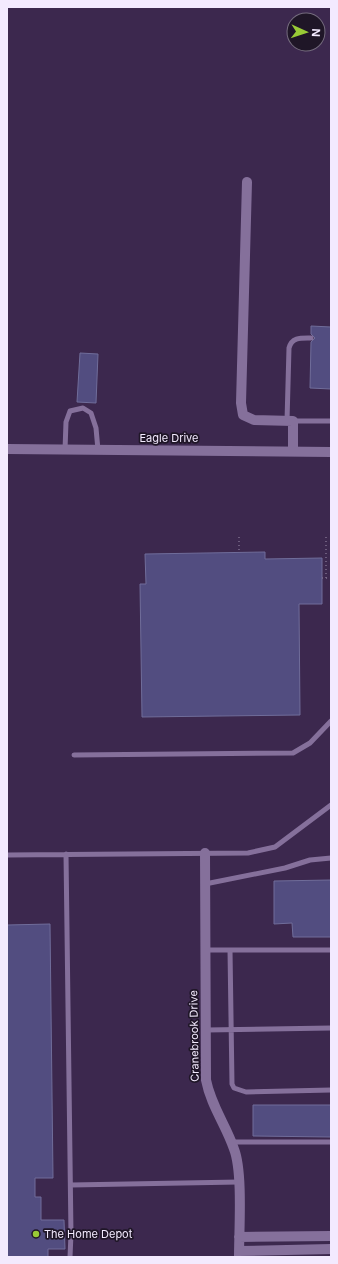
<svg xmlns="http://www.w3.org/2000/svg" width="338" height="1264" viewBox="0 0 338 1264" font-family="Inter,sans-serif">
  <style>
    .building { fill: #524d80; stroke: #706d9a }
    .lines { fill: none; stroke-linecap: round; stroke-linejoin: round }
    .path { stroke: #7d6d8d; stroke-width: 1.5; stroke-dasharray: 1 3; stroke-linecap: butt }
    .lane { stroke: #85709b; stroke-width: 5 }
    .street { stroke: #85709b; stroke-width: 10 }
    .poi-dot { fill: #99cb36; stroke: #1f1627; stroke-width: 1.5 }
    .labels { text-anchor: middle; stroke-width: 3.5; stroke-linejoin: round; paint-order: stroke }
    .street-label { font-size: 11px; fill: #f3eafe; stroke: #1f1627 }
    .poi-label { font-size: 11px; fill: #f3eafe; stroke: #1f1627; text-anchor: start }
  </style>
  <rect width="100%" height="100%" fill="#3c284e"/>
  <path class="building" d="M311,326L331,327V389L310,388L311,342L315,338L311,334Z
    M80,353L98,354L96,403L77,402Z
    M265,552V559L322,558V604H299L300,715L142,717L140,584H146L145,554Z
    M331,880V937H293L292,923L274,924V881Z
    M50,924L53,1178H35V1197H41V1220H64L65,1249H48V1257H7V925Z
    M253,1105H331V1137L253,1136Z"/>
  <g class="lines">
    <path class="path" d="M239,537V553
      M322,578H331
      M326,578V535"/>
    <path class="lane" d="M287,421L289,348C292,337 301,338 311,338
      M293,421H331
      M65,450L66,422L70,411L83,408L91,413L96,428L98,450
      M74,755L293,753L310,743L331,721
      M66,854L71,1234L70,1257
      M7,855L248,853L275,847L331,805
      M205,884L285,868L310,860L331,858
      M205,950H331
      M230,950L232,1084L234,1088L246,1092L331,1090
      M206,1030L331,1028
      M231,1142H331
      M71,1185L239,1182"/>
    <path class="street" d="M247,182L241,403L243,415L254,420L293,421V450
      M7,449L331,452
      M205,853L206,1080C211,1106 226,1125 234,1149C243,1172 239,1230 239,1257
      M239,1237L331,1236
      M239,1251L331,1249"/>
  </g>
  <circle class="poi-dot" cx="36" cy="1234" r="4"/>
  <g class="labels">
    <g class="street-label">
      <text x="169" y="442">Eagle Drive</text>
      <text transform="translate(194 1036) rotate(-91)" y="4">Cranebrook Drive</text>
    </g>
    <g class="poi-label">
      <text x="44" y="1238">The Home Depot</text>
    </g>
  </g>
  <rect width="338" height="1264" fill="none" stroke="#f3eafe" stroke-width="16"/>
  <g transform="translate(306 32) rotate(93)"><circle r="19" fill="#1f1627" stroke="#746b7d"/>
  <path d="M0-3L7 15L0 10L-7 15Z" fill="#99cb36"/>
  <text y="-6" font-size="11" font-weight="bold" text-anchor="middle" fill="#f3eafe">N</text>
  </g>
</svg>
